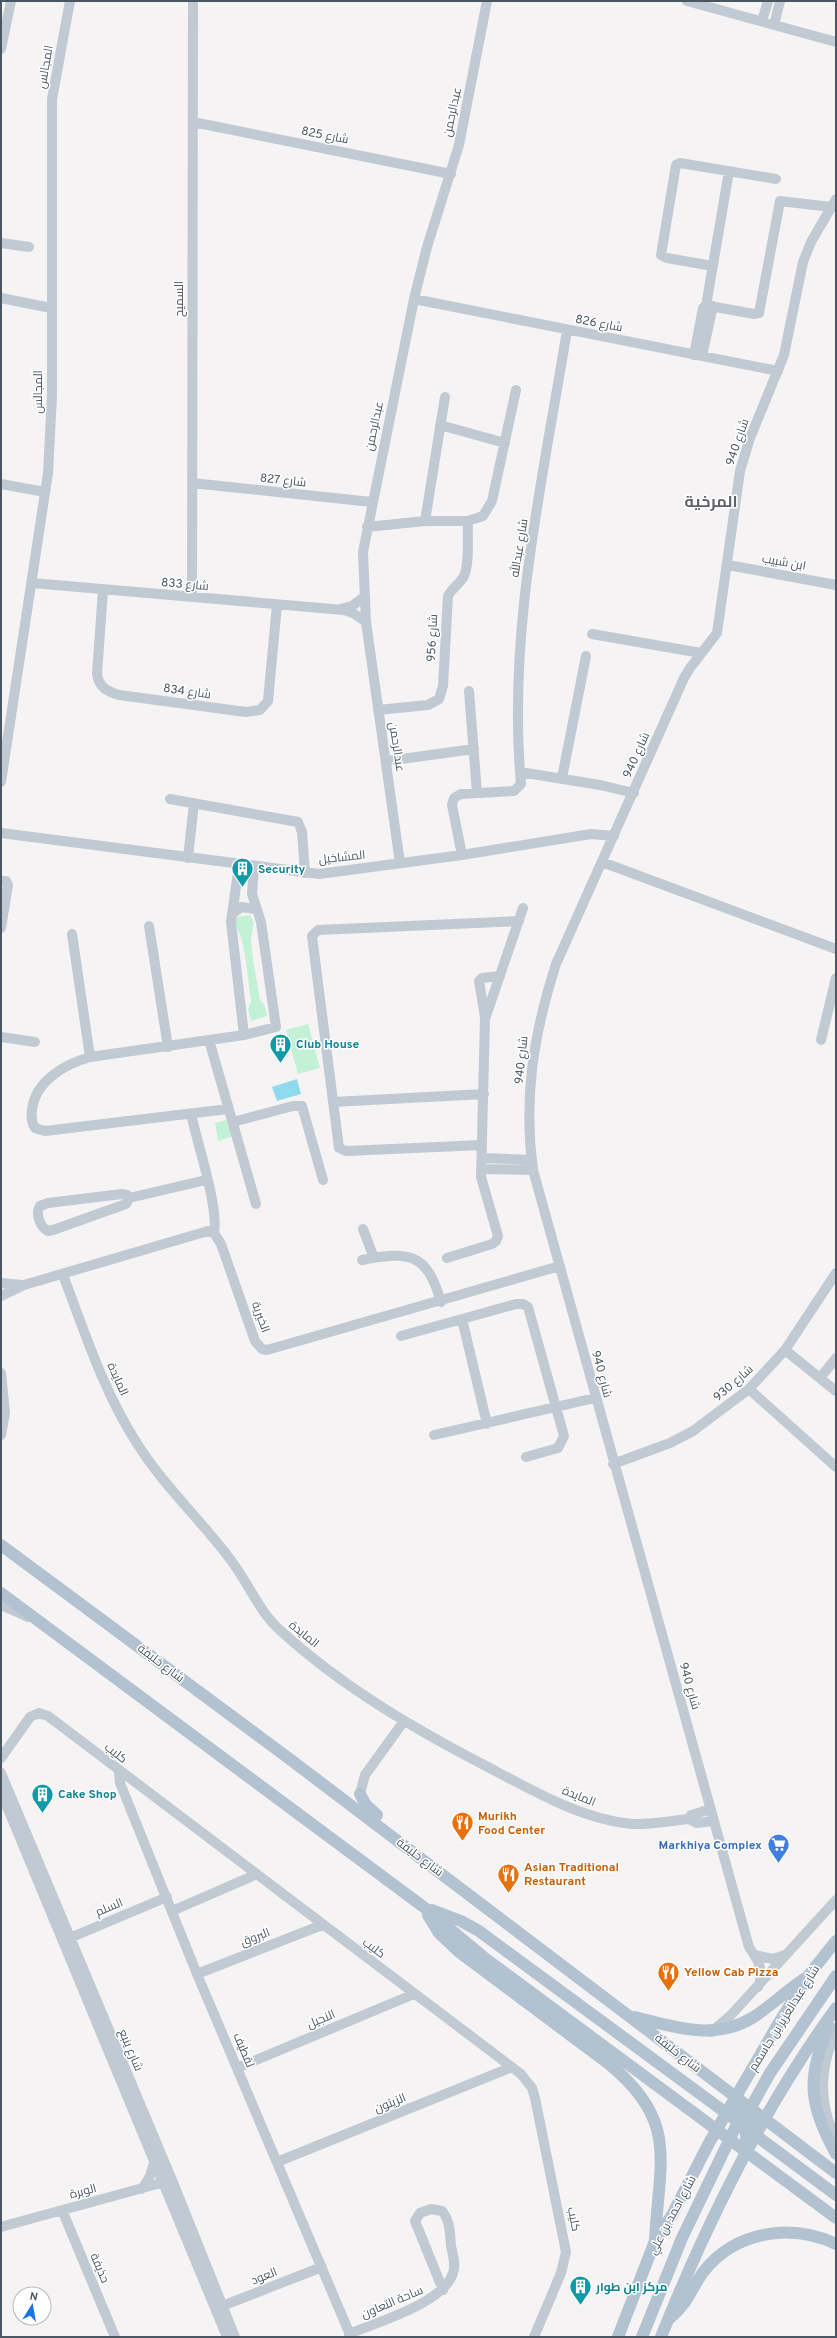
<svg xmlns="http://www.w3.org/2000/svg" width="837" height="2338" viewBox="0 0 837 2338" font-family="Overpass,Cairo,sans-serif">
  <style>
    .green { fill: #c3f1d5 }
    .water { fill: #90daee }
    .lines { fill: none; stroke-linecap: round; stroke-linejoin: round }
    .minor { stroke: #c1cad2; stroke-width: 10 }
    .major { stroke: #b3c2d1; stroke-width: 12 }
    .labels { text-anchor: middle; stroke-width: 3; stroke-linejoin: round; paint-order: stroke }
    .street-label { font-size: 12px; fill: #4a5661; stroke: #fff }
    .culture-label { font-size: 12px; font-weight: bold; fill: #0d838f; stroke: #fff; text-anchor: start }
    .food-label { font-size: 12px; font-weight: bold; fill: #c56008; stroke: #fff; text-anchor: start }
    .shop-label { font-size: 12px; font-weight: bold; fill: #366cbe; stroke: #fff; text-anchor: end }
    .district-label { font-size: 16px; font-weight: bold; fill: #5f6368; stroke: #fff }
  </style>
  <rect width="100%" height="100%" fill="#f5f3f3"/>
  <path class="green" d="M250,915C257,923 251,931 251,940C252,959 257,980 260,1000L265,1006L267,1016L251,1021L248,1009L251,1001C248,982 247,960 242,941C240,932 233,927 237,917Z
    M308,1024L320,1068L298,1074L286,1030Z
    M226,1120L233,1136L218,1141L215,1123Z"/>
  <path class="water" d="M297,1079L301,1094L277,1101L272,1087Z"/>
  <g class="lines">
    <path class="minor" d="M687,1L836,42
      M762,21L768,1
      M774,25L780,1
      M1,49L11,1
      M193,122L451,174
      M729,171L707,300V304L710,306L754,314L759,313L780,201L831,207
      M1,243L29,247
      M713,266L667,258L661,255L676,165L680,163L776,179
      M1,298L51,308
      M414,299L778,371
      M694,355L703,308L707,304
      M702,356L713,306
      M440,425L505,443
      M192,483L372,502
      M1,484L45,492
      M425,521L445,397
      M367,527L425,521H468L483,516L492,501L516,390
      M728,565L836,585
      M32,583L344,610L353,613L366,622
      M103,590L97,674C99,687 106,691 119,695L246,712L260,710L268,701L277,605
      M192,597L193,1
      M340,609L352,606L364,597
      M592,634L701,653
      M469,691L477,793
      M378,710L428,705L439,699L443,686L448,596C452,588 460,584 464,576C470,563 467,536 468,521
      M387,761L474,749
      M520,772L600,785L634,793
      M562,778L586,656
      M1,782L48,473L52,396V99L70,1
      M170,799L298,822L302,832L305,873
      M1,833L319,874L462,855L591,834L614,836
      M462,855L452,805L454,798L461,794L514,791L521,784C507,631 543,480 567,330
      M188,858L194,803
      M602,862L836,949
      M400,863L366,622L363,552L414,299L427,247L459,145L487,1
      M239,865L231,922L244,1035
      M1,881H6L8,885L1,928
      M232,914L241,907L256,909
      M149,926L168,1047
      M72,934L90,1057
      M485,1017L479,981L482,978L500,976
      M1,1037L35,1042
      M209,1040L256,1204
      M821,1040L836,978
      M333,1102L484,1094
      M228,1109L45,1131L35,1128C31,1122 31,1117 32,1110C35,1081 65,1064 90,1057L244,1035L276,1027L261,922L252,894L254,867
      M191,1114C197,1142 219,1208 214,1233
      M233,1122L293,1106H302L323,1180
      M482,1145L346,1151L339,1148L312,936L318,930L519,921
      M482,1158L532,1160
      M481,1169L533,1170
      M129,1198L127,1195L122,1194L48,1203L40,1206C35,1214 40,1227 48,1231L53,1230L126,1204L129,1198L206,1180
      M363,1229L374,1258
      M447,1258L492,1244L496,1241L498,1236L481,1177L485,1019L523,908
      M362,1260C408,1251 427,1252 441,1302
      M63,1275C85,1333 104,1393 138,1445C164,1486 201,1520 230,1559C248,1582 259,1612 281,1631C341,1686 413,1728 484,1765C530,1789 580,1819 632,1824C651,1825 670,1821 689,1819L697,1823L714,1821
      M1,1283L22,1285
      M1,1296L24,1285L208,1231L214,1233L221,1244L255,1341L262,1349L267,1350L560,1266
      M462,1319L487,1424
      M401,1336L516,1304H523L528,1307L564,1436L558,1448L526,1457
      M785,1350L836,1391
      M1,1373L5,1413L1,1435
      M820,1378L836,1358
      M749,1389L836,1467
      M434,1435L595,1398
      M613,1464L670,1443L693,1431L749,1389L785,1350L836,1273
      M1,1605L28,1617
      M1,1758L30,1717L39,1713L48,1716L521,2074L532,2088L535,2098L566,2252L561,2273L534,2337
      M119,1772L120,1783L197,1974L351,2337
      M1,1773L172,2180L235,2337
      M1,1792L227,2337
      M360,1794L365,1775L404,1721
      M689,1819L691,1815L711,1809
      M172,1911L257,1874
      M65,1940L167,1897
      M755,1955L773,1959L785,1955
      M197,1974L322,1925
      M758,1987C765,1971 758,1960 749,1947L533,1170C523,1097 534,1033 556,964L684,678L690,668L717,633L740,471L750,438L784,355L803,262L811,242L836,199
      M711,2032L731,2015L836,1900
      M836,2032C819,2068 818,2103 836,2139
      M237,2068L414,1994
      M277,2162L512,2067
      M142,2189L150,2176L154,2163
      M62,2210L115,2337
      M1,2227L168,2181
      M217,2308L322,2267
      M349,2334C377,2322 444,2303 453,2273C456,2265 453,2255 451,2246C450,2234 450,2220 442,2211L431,2209L420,2213L415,2221L443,2290"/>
    <path class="major" d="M1,1545L287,1757L836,2173
      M1,1593L425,1908L486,1959L836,2218
      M360,1794L366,1805L377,1815
      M432,1910L461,1921L479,1931L737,2121L751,2123L765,2120
      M428,1915L439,1933L459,1952L609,2064C679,2121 659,2161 655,2240
      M635,2017C674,2027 714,2041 752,2018C770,2007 786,1991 804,1979
      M829,2026C806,2080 809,2103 836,2154
      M750,2131L836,2195
      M748,2152L745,2128L750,2109L770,2073L836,1976
      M670,2318C687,2305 692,2287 704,2271C736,2231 791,2223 836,2244
      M618,2337L655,2241L672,2215L709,2143L777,2026L808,1976L836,1941
      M642,2337L682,2238L736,2126L738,2109L735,2097
      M661,2337C707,2222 763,2108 836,2008"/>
  </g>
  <defs>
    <symbol id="building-pin" viewBox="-11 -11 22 30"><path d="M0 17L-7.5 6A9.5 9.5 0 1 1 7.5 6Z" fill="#0f9aa8" stroke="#fff"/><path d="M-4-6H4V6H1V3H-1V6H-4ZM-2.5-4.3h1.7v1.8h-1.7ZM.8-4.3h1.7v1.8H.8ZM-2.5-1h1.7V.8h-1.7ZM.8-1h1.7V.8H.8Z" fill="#fff"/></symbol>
    <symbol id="restaurant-pin" viewBox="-11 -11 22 30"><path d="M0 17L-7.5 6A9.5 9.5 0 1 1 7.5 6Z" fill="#e8710a" stroke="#fff"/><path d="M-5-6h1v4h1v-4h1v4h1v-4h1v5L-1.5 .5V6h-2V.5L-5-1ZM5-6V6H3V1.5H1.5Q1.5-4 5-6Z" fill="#fff"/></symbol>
    <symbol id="supermarket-pin" viewBox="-11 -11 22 30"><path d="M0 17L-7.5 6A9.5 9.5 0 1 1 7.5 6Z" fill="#3f7fe0" stroke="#fff"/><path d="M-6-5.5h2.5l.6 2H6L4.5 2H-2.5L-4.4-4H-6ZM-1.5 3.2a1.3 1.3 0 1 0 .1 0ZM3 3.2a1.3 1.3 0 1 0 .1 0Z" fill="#fff"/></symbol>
  </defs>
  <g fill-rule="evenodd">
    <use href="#building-pin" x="230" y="856" width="25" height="34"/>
    <use href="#building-pin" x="268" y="1032" width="25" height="34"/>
    <use href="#building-pin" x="30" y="1782" width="25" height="34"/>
    <use href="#restaurant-pin" x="450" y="1810" width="25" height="34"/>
    <use href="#supermarket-pin" x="766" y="1832" width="25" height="34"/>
    <use href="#restaurant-pin" x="496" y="1862" width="25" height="34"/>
    <use href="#restaurant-pin" x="656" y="1960" width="25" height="34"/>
    <use href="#building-pin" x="568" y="2274" width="25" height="34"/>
  </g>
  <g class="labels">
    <g class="street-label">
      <text transform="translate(45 67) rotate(-80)" y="4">المجالس</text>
      <text transform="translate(452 112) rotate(-78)" y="4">عبدالرحمن</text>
      <text transform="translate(325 135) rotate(11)" y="4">شارع 825</text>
      <text transform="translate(179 299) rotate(-90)" y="4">السميح</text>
      <text transform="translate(599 323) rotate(11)" y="4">شارع 826</text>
      <text transform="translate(38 392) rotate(-90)" y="4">المجالس</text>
      <text transform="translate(374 426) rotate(-78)" y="4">عبدالرحمن</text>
      <text transform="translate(737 442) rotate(-71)" y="4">شارع 940</text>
      <text transform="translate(283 480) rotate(6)" y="4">شارع 827</text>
      <text transform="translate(519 548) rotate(-81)" y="4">شارع عبدالله</text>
      <text transform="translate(784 562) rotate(10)" y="4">ابن شبيب</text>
      <text transform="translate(185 584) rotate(5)" y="4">شارع 833</text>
      <text transform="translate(432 638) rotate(-87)" y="4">شارع 956</text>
      <text transform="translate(187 691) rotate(8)" y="4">شارع 834</text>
      <text transform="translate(397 747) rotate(81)" y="4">عبدالرحمن</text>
      <text transform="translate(636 755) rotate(-66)" y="4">شارع 940</text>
      <text transform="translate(342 857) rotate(-6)" y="4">المشاخيل</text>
      <text transform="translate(521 1060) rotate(-84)" y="4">شارع 940</text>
      <text transform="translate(261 1317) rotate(70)" y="4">الخيرية</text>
      <text transform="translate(602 1374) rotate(75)" y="4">شارع 940</text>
      <text transform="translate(118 1379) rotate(66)" y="4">المايدة</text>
      <text transform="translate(733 1383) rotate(-41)" y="4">شارع 930</text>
      <text transform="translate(304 1634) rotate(39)" y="4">المايدة</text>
      <text transform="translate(161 1663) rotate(37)" y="4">شارع خليفة</text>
      <text transform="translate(690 1686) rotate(74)" y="4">شارع 940</text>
      <text transform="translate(116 1753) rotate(38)" y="4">كليب</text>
      <text transform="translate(579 1796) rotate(22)" y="4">المايدة</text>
      <text transform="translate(420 1857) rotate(37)" y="4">شارع خليفة</text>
      <text transform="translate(109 1907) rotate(-23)" y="4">السلم</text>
      <text transform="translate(255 1937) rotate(-21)" y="4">البروق</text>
      <text transform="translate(374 1948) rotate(37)" y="4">كليب</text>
      <text transform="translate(784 2018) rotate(-58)" y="4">شارع عبدالعزيز بن جاسمم</text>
      <text transform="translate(321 2019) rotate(-23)" y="4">النجيل</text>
      <text transform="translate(131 2050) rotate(67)" y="4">شارع ينبع</text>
      <text transform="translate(244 2050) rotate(67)" y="4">لقطيف</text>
      <text transform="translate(678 2053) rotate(38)" y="4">شارع خليفة</text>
      <text transform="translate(390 2103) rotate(-22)" y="4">الزيتون</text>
      <text transform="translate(83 2191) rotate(-15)" y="4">الوبرة</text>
      <text transform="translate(672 2215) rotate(-62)" y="4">شارع احمد بن علي</text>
      <text transform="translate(574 2219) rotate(79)" y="4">كليب</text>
      <text transform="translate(100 2268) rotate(67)" y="4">حذيفة</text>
      <text transform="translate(264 2276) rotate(-22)" y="4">العود</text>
      <text transform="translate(392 2302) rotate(-23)" y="4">ساحة التعاون</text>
    </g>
    <g class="culture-label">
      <text x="258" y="873">Security</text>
      <text x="296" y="1048">Club House</text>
      <text x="58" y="1798">Cake Shop</text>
      <text x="596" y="2291">مركز ابن طوار</text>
    </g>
    <g class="food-label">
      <text x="478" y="1820">Murikh<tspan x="478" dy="14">Food Center</tspan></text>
      <text x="524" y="1871">Asian Traditional<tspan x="524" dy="14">Restaurant</tspan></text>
      <text x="684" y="1976">Yellow Cab Pizza</text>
    </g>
    <g class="shop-label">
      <text x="762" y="1849">Markhiya Complex</text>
    </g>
    <g class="district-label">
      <text x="711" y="507">المرخية</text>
    </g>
  </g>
  <rect width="837" height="2338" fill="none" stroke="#4a5661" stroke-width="4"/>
  <g transform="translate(32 2306) rotate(11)"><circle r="19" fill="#ffffff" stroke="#b7bbc0"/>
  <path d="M0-3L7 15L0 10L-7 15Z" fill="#1a73e8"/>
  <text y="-6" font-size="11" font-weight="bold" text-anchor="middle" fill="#4a5661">N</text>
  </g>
</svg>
